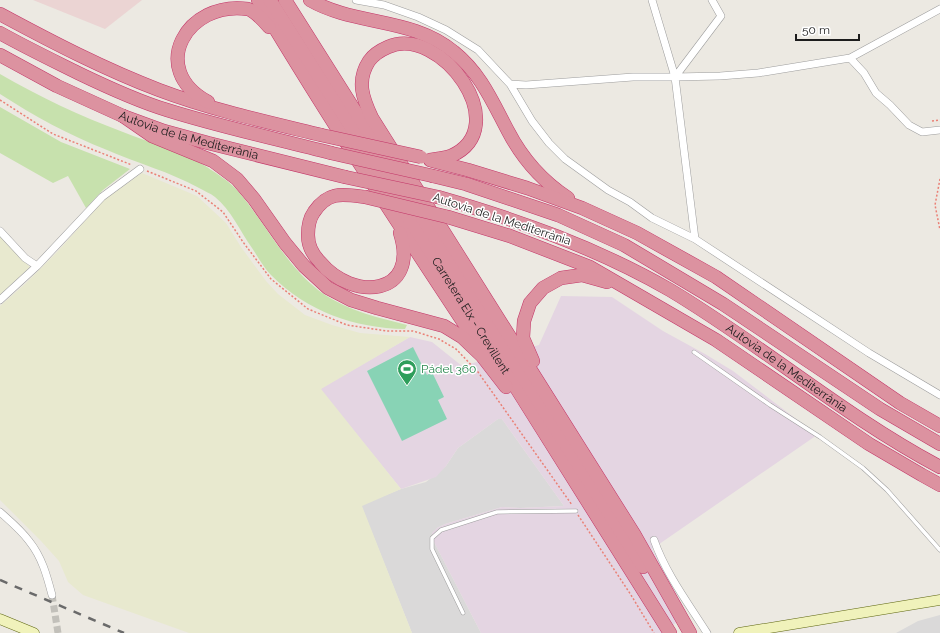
<svg xmlns="http://www.w3.org/2000/svg" width="940" height="633" viewBox="0 0 940 633" font-family="Raleway,sans-serif">
  <style>
    .residential { fill: #dad9d9 }
    .commercial { fill: #ebd4d3 }
    .industrial { fill: #e4d5e2 }
    .farmland { fill: #e8e9cf }
    .grass { fill: #c7e1ad }
    .pitch { fill: #88d3b5 }
    .lines { fill: none; stroke-linecap: round; stroke-linejoin: round }
    .street-tunnel { stroke: #c2c0ba; stroke-width: 7; stroke-dasharray: 7 3.5; stroke-linecap: butt }
    .lane-casing { stroke: #9d9d9d; stroke-width: 4.5 }
    .street-casing { stroke: #9d9d9d; stroke-width: 8 }
    .secondary-casing { stroke: #5d6510; stroke-width: 11 }
    .highway-casing { stroke: #c33668; stroke-width: 14 }
    .path { stroke: #ea8076; stroke-width: 1.5; stroke-dasharray: 2 2; stroke-linecap: butt }
    .lane { stroke: #fff; stroke-width: 3.5 }
    .street { stroke: #fff; stroke-width: 7 }
    .secondary { stroke: #f0f2bb; stroke-width: 10 }
    .highway { stroke: #dc92a0; stroke-width: 13 }
    .rail { stroke: #6a6a6a; stroke-width: 2.5; stroke-dasharray: 8 8; stroke-linecap: butt }
    .highway-bridge-casing { stroke: #c33668; stroke-width: 14; stroke-linecap: butt }
    .highway-bridge { stroke: #dc92a0; stroke-width: 13 }
    .labels { text-anchor: middle; stroke-width: 3; stroke-linejoin: round; paint-order: stroke }
    .street-label { font-size: 12px; fill: #1c1c1c; stroke: #fff }
    .leisure-label { font-size: 12px; fill: #27864d; stroke: #fff; text-anchor: start }
  </style>
  <rect width="100%" height="100%" fill="#ece9e2"/>
  <path class="residential" d="M498,419H502L564,506L520,508L502,507L445,524L437,528L434,542L481,633H412L361,505L401,489L426,482L446,466L458,448Z
    M940,615V633H896L918,621Z"/>
  <path class="commercial" d="M33,0H142L105,29Z"/>
  <path class="industrial" d="M561,296L612,297L663,331L705,354L733,371L817,435L652,549L687,614L663,633H481L434,542L432,533L437,528L445,524L502,507L520,508L564,506L502,419H498L458,448L446,466L436,477L401,489L320,389L410,337L432,342L462,366L539,345Z"/>
  <path class="farmland" d="M142,173L197,196L226,223L241,247L266,281L278,294L305,315L332,325L360,333L410,337L321,389L401,489L362,506L412,633H189L83,595L68,582L59,561L41,541L0,500V306L25,284L57,252L105,199Z
    M0,236L30,267L0,295Z"/>
  <path class="grass" d="M0,74C40,97 80,116 123,132C150,143 181,151 207,167C217,174 229,181 238,191C267,225 287,269 325,295C350,311 379,318 407,325L405,329C354,328 308,312 271,275C264,268 258,257 252,248C240,231 231,210 215,197C210,193 204,191 199,188C170,172 137,163 107,150C69,135 34,116 0,94Z
    M0,107L61,142L130,169L103,190L86,208L68,176L53,183L0,153Z"/>
  <path class="pitch" d="M413,347L427,375L432,372L444,397L438,400L447,419L402,441L367,371Z"/>
  <g class="lines">
    <path class="street-tunnel" d="M52,595L58,633"/>
    <defs>
      <path id="lane" d="M694,352L770,405L820,437L863,468L887,490L940,550
        M463,613L432,549V538L441,530L497,512L576,511"/>
      <path id="street" d="M356,0L384,5L418,17L446,30L478,50L510,84L526,85L633,77H675
        M652,0L675,77
        M850,58L940,9
        M675,77L721,16L712,0
        M510,84L532,121L549,143L565,159L608,190L630,202L652,218L695,239
        M940,130L922,132L909,125L890,105L876,93L864,73L850,58L758,73L720,76L675,77L695,239L869,353L940,395
        M0,231L25,258L37,266
        M0,300L37,266L102,197L140,169
        M0,512C10,521 21,530 29,541C42,557 47,576 52,595
        M654,540C666,574 688,603 707,633"/>
      <path id="secondary" d="M0,619L34,633
        M739,633L940,600"/>
      <g id="highway">
        <path d="M258,0C329,119 405,234 481,349"/>
        <path id="s1" d="M270,0L444,273L670,633"/>
        <path d="M285,0L643,567"/>
        <path d="M310,0C355,26 413,17 454,52C481,74 492,101 508,131C522,158 542,181 568,198"/>
        <path d="M0,14C52,42 104,69 159,90C212,110 267,122 321,135"/>
        <path d="M0,33C25,47 52,60 78,73C107,87 137,101 167,110C221,127 277,139 331,153"/>
        <path id="s2" d="M0,55L57,86L123,116L164,131L208,143L345,177"/>
        <path d="M208,102C147,69 187,0 248,9C256,12 263,20 269,27"/>
        <path d="M123,116L152,136L213,161L237,179L254,199L285,243L304,266L328,288L351,300L377,308L444,326L462,337L482,356L506,387"/>
        <path d="M430,160C436,159 445,158 451,156C516,127 440,24 388,47C381,50 374,54 369,61C356,81 363,99 372,118L634,534L690,633"/>
        <path d="M433,161L468,170L527,188L582,208L637,233L716,277L900,403L940,426"/>
        <path d="M433,176L466,184L558,215L624,245L723,304L880,409L940,444"/>
        <path d="M365,197C342,194 328,191 314,212C309,219 308,227 308,235C308,246 313,255 320,262C353,302 420,296 400,233"/>
        <path id="s3" d="M438,197C518,220 597,248 670,290C762,345 844,416 940,467"/>
        <path d="M448,217L510,236L590,267L716,340L869,444L922,475L940,485"/>
        <path d="M533,361L523,338L524,321L530,303L543,288L561,278L582,275L607,282"/>
      </g>
    </defs>
    <use href="#lane" class="lane-casing"/>
    <use href="#street" class="street-casing"/>
    <use href="#secondary" class="secondary-casing"/>
    <use href="#highway" class="highway-casing"/>
    <path class="path" d="M0,100L53,134L132,165
      M932,121L940,120
      M147,171L196,191L223,212L243,242L271,279L308,309L347,325L387,331H413L439,339L456,349L478,372L572,505
      M940,179L935,205L940,230
      M578,515L631,595L654,633"/>
    <use href="#lane" class="lane"/>
    <use href="#street" class="street"/>
    <use href="#secondary" class="secondary"/>
    <use href="#highway" class="highway"/>
    <path class="rail" d="M0,580L124,633"/>
    <defs>
      <path id="highway-bridge" d="M321,135L421,157
        M331,153L433,176
        M345,177L438,197
        M365,197L448,217"/>
    </defs>
    <use href="#highway-bridge" class="highway-bridge-casing"/>
    <use href="#highway-bridge" class="highway-bridge"/>
  </g>
  <defs>
    <symbol id="stadium-pin" viewBox="-11 -11 22 30"><path d="M0 17L-7.5 6A9.5 9.5 0 1 1 7.5 6Z" fill="#2e9e5b" stroke="#fff"/><path d="M0-5a6.5 5 0 1 0 0 10a6.5 5 0 1 0 0-10ZM-3.5-1.8h7v3.6h-7Z" fill="#fff"/></symbol>
  </defs>
  <g fill-rule="evenodd">
    <use href="#stadium-pin" x="396" y="358" width="22" height="30"/>
  </g>
  <g class="labels">
    <g class="street-label">
      <text dy="4" stroke="none"><textPath href="#s2" startOffset="206">Autovia de la Mediterrània</textPath></text>
      <text transform="translate(502 219) rotate(18)" y="4">Autovia de la Mediterrània</text>
      <text dy="4" stroke="none"><textPath href="#s1" startOffset="374">Carretera Elx - Crevillent</textPath></text>
      <text dy="4" stroke="none"><textPath href="#s3" startOffset="391">Autovia de la Mediterrània</textPath></text>
    </g>
    <g class="leisure-label">
      <text x="421" y="373">Pádel 360</text>
    </g>
  </g>
  <path d="M796 34v6h63v-6" fill="none" stroke="#1c1c1c" stroke-width="2"/>
  <text x="802" y="34" font-size="12" fill="#1c1c1c" stroke="#ffffff" stroke-width="3" paint-order="stroke">50 m</text>
</svg>
